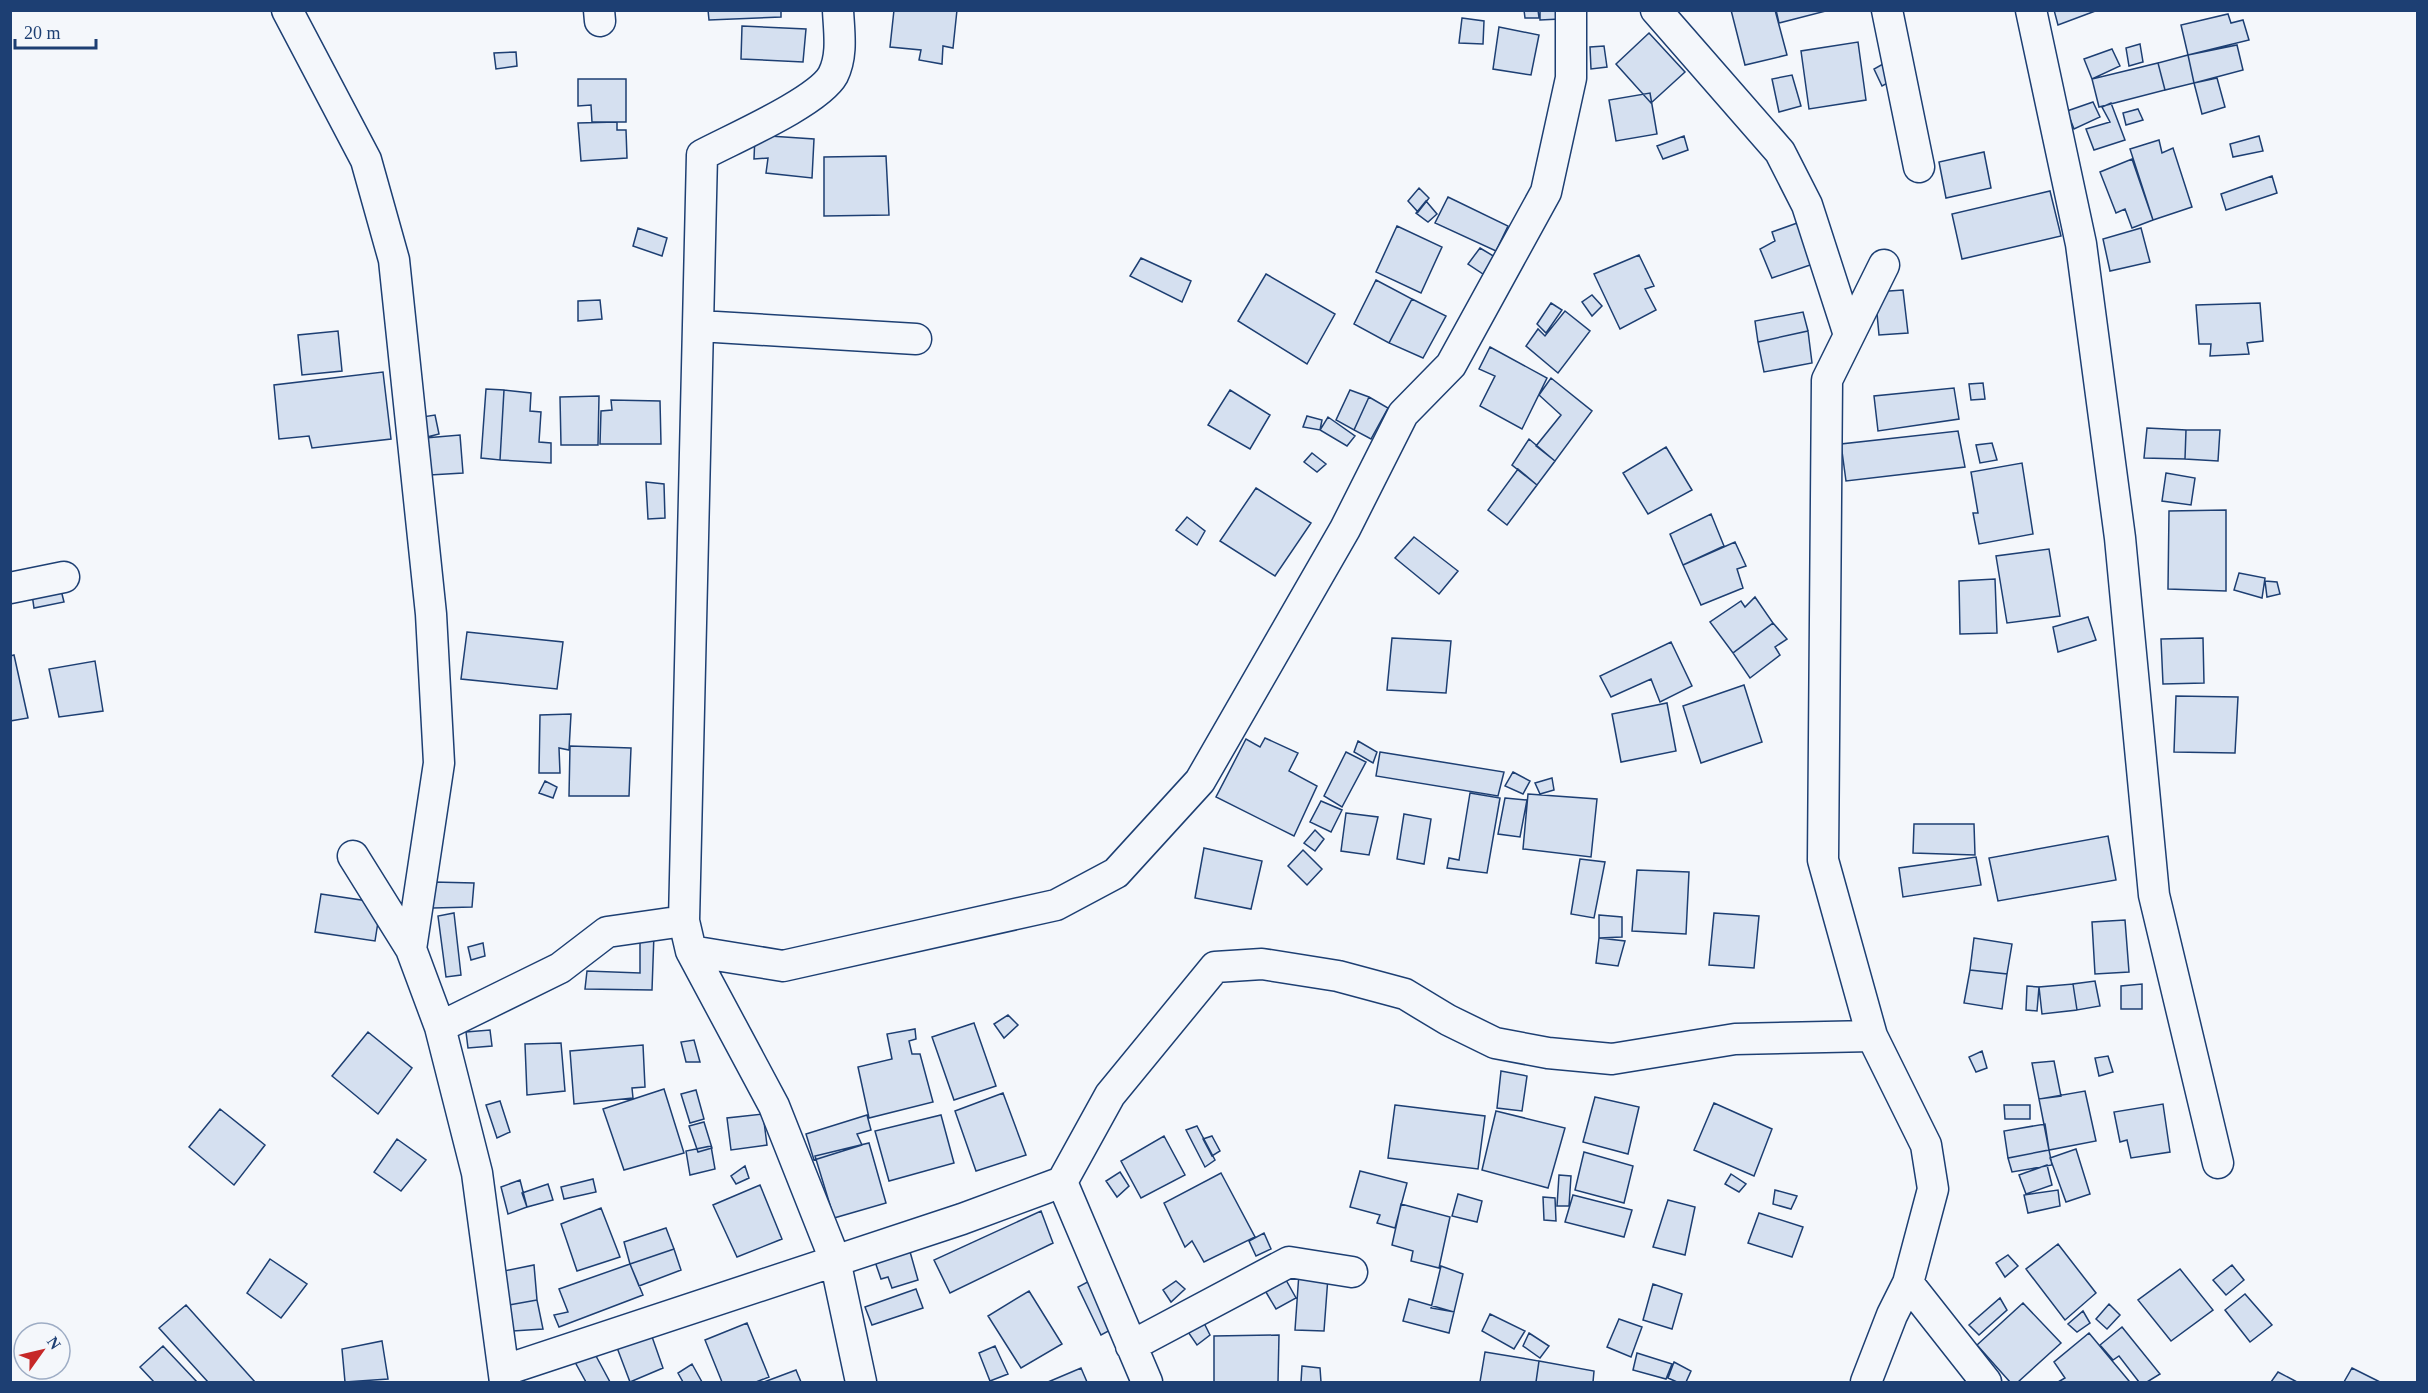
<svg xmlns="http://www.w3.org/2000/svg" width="2428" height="1393" viewBox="0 0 2428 1393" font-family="'Times New Roman',serif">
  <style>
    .building { fill: #d5e0f0; stroke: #1d3f73; stroke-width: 1.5 }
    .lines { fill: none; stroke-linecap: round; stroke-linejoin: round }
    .minor-casing { stroke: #1d3f73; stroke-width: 33 }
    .minor { stroke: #f4f7fb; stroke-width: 30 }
  </style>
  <rect width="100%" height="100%" fill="#f4f7fb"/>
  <path class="building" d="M708,10H781V17L709,20Z
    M894,10H957L953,48L943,46L942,64L919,60L921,50L890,47Z
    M1524,10H1538L1539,18H1525Z
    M1540,10H1559L1560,19L1540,20Z
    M1731,10H1775L1787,55L1745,65Z
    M1776,10H1826V11L1779,23Z
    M2054,10H2098L2058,25Z
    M2228,14L2231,23L2243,20L2249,40L2188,55L2181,25Z
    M1462,18L1484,21L1483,44L1459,43Z
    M742,26L806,29L803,62L741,59Z
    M1499,27L1539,35L1531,75L1493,69Z
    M1649,33L1685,72L1651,103L1616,64Z
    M1858,42L1866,100L1809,109L1801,51Z
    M2140,44L2143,62L2129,66L2126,48Z
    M2237,45L2243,70L2194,83L2188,55Z
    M1604,46L1607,67L1591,69L1590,47Z
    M2112,49L2120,66L2092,79L2084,59Z
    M516,52L517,66L496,69L494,53Z
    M2188,55L2194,83L2165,90L2158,63Z
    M1890,60L1899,77L1882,86L1874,69Z
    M2158,63L2165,90L2099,107L2092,79Z
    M1792,75L1801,106L1779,112L1772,79Z
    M2217,78L2225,107L2202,114L2194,83Z
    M578,79H626V122H592L591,105L578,106Z
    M1650,93L1657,134L1616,141L1609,100Z
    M2093,102L2100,117L2074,129L2067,111Z
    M2111,103L2125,140L2094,150L2086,129L2110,122L2102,107Z
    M2138,109L2143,120L2126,125L2123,113Z
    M617,122V130H626L627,158L581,161L578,123Z
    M755,135L814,139L812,178L766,173L768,158L754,159Z
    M1684,136L1688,150L1663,159L1657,146Z
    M2259,136L2263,151L2233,157L2230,144Z
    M2159,140L2162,153L2173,148L2192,207L2153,220L2130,149Z
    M1984,152L1991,188L1946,198L1939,162Z
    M886,156L889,215L824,216V157Z
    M2132,159L2153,220L2132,228L2125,209L2116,213L2100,172Z
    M2272,176L2277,193L2226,210L2221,194Z
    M1419,188L1429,198L1418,212L1408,201Z
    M2050,191L2061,236L1962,259L1952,214Z
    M1448,197L1508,226L1496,251L1435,223Z
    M1426,201L1437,214L1428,222L1416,213Z
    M1800,222L1816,263L1772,278L1760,249L1775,241L1772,232Z
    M1397,226L1442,247L1421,293L1376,272Z
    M638,228L667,238L662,256L633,246Z
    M2141,228L2150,262L2110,271L2103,239Z
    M1480,248L1495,257L1483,274L1468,264Z
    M1639,255L1654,286L1645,289L1656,310L1620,329L1594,274Z
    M1141,258L1191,281L1182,302L1130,276Z
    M1266,274L1335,314L1307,364L1238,321Z
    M1376,280L1412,299L1389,343L1354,324Z
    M1903,290L1908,333L1879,335L1875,292Z
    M1592,295L1602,306L1592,316L1582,302Z
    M1412,299L1446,316L1423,358L1389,343Z
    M600,300L602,319L578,321V301Z
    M1551,303L1562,310L1546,333L1537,324Z
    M2260,303L2263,341L2247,343L2249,354L2210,356L2211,344H2199L2196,305Z
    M1565,311L1590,331L1558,373L1526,346L1538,329L1545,336Z
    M1803,312L1808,331L1758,342L1755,321Z
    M338,331L342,371L302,375L298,335Z
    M1808,331L1812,363L1764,372L1758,342Z
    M1490,347L1547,378L1522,429L1480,406L1495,376L1479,369Z
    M383,372L391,439L312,448L309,436L279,439L274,385Z
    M1551,378L1592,411L1555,461L1536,446L1561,415L1539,395Z
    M1983,383L1985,399L1971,400L1969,384Z
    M1954,388L1959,419L1878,431L1874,396Z
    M486,389L504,390L500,460L481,458Z
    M504,390L531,393L530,411L541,412L539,442L551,443V463L500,460Z
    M1230,390L1270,415L1250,449L1208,425Z
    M1350,390L1369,397L1354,430L1336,420Z
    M599,396L598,445H561L560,397Z
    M1369,397L1388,408L1371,439L1354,430Z
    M611,400L660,401L661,444H600L601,411L612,410Z
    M435,415L439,434L427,437L422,417Z
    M1307,416L1322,420L1320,430L1303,427Z
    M1328,417L1355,436L1347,446L1320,430Z
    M2147,428L2186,430L2185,459L2144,458Z
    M2186,430H2220L2218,461L2185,459Z
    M1958,431L1965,467L1846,481L1841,444Z
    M460,435L463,473L430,475L425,438Z
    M1529,439L1555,461L1537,485L1512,465Z
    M1992,443L1997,460L1980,463L1976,445Z
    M1666,447L1692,490L1648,514L1623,473Z
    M1312,453L1326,464L1317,472L1304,462Z
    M2022,463L2033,534L1979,544L1973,513H1978L1971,472Z
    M1518,469L1537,485L1507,525L1488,510Z
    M2166,473L2195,478L2191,505L2162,501Z
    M646,482L664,484L665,518L648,519Z
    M1256,488L1311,523L1275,576L1220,541Z
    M2226,510V591L2168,589L2169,511Z
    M1711,514L1724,546L1683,565L1670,534Z
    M1187,517L1205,531L1197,545L1176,530Z
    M1414,537L1458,571L1439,594L1395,558Z
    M1735,542L1746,566L1737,569L1743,588L1701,605L1683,565Z
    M2049,549L2060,616L2007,623L1996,556Z
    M2239,573L2265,578L2262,598L2234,590Z
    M1995,579L1997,633L1960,634L1959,581Z
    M2265,581L2277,582L2280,594L2267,597Z
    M59,582L64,602L34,608L31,587Z
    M1755,597L1773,623L1733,653L1710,622L1741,601L1745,607Z
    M2088,617L2096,640L2058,652L2053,627Z
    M1773,623L1787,639L1775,647L1780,655L1750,678L1733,653Z
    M467,632L563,642L557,689L461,679Z
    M1392,638L1451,641L1446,693L1387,690Z
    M2203,638L2204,683L2163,684L2161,639Z
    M1671,642L1692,686L1660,702L1651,679L1611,697L1600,676Z
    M14,655L28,718L10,721V656Z
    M95,661L103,711L59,717L49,669Z
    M1744,685L1762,742L1701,763L1683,706Z
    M2176,696L2238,697L2235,753L2174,752Z
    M1667,703L1676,751L1621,762L1612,714Z
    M571,714L569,750L559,748L560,773H539L540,715Z
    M1265,738L1298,753L1289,771L1317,786L1294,836L1216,797L1246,739L1260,747Z
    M1358,741L1377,752L1373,763L1354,752Z
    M570,746L631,748L629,796H569Z
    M1346,752L1366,762L1342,807L1324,796Z
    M1380,752L1504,772L1498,796L1376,776Z
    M1513,772L1530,781L1523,794L1505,786Z
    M1552,778L1554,790L1540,794L1535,783Z
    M545,781L557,787L553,798L539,793Z
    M1470,793L1500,798L1487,873L1447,868L1449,858L1459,860Z
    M1528,794L1597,799L1591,857L1523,849Z
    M1505,798L1527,800L1520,837L1498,834Z
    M1321,801L1342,810L1331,832L1310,822Z
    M1346,813L1378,817L1369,855L1341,851Z
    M1404,814L1431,819L1424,864L1397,859Z
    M1914,824H1974L1975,855L1913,853Z
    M1315,830L1324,839L1315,851L1304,843Z
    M2108,836L2116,880L1998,901L1989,858Z
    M1204,848L1262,861L1251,909L1195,898Z
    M1303,850L1322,869L1307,885L1288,866Z
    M1976,857L1981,885L1903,897L1899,868Z
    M1580,859L1605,862L1594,918L1571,914Z
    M1637,870L1689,872L1686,934L1632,931Z
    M433,882L474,883L472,907L433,908Z
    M321,894L381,903L375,941L315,932Z
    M454,913L461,975L446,977L438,916Z
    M1714,913L1759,916L1754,968L1709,965Z
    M1599,915L1622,917V937L1599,938Z
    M2125,920L2129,972L2095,974L2092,922Z
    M654,934L652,990L585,989L587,971L640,973V935Z
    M1599,938L1625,941L1618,966L1596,963Z
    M1974,938L2012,944L2007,974L1970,970Z
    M483,943L485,956L471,960L468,947Z
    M1970,970L2007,974L2002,1009L1964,1003Z
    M2095,981L2100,1006L2077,1010L2073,984Z
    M2073,984L2077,1010L2042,1014L2039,987Z
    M2142,984V1009H2121V986Z
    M2027,986L2039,987L2037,1011L2026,1010Z
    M1008,1015L1018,1025L1004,1038L994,1024Z
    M974,1023L996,1086L954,1100L932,1037Z
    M915,1029L916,1039L909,1041L912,1054H920L933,1102L869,1118L858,1067L892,1059L887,1034Z
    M490,1030L492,1046L468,1048L466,1032Z
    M368,1032L412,1068L378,1114L332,1076Z
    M694,1040L700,1062H686L681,1042Z
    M561,1043L565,1091L527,1095L525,1044Z
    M643,1045L645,1087L632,1088L633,1098L574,1104L570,1051Z
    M1982,1051L1987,1068L1976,1072L1969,1057Z
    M2108,1056L2113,1072L2099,1076L2095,1058Z
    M2054,1061L2061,1096L2039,1099L2032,1063Z
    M1501,1071L1527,1076L1522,1111L1497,1108Z
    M664,1089L684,1153L624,1170L603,1109Z
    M696,1090L704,1119L690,1123L681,1094Z
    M2085,1091L2096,1141L2049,1150L2039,1099Z
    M1003,1093L1026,1155L976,1171L955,1111Z
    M1595,1097L1639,1107L1628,1154L1583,1142Z
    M500,1101L510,1132L497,1138L486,1105Z
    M1714,1103L1772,1129L1754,1176L1694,1150Z
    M2163,1104L2170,1152L2131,1158L2127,1140L2120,1142L2114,1112Z
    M1395,1105L1485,1116L1478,1169L1388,1158Z
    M2004,1105H2030V1119H2005Z
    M220,1109L265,1145L234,1185L189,1147Z
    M1496,1111L1565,1128L1548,1188L1482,1170Z
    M763,1114L767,1145L731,1150L727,1118Z
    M867,1115L871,1130L857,1134L862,1145L814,1160L806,1134Z
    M941,1115L954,1163L889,1181L875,1131Z
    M704,1122L712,1148L698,1152L689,1126Z
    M2045,1124L2049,1150L2008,1158L2004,1131Z
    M1197,1126L1215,1160L1205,1167L1186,1130Z
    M1164,1136L1185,1175L1141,1198L1121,1161Z
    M1212,1136L1220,1151L1212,1156L1203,1139Z
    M397,1139L426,1160L401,1191L374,1172Z
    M869,1143L886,1203L834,1218L815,1156Z
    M711,1146L715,1169L690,1175L686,1151Z
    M2076,1149L2090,1194L2066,1202L2050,1158Z
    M2049,1150L2052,1165L2012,1172L2008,1158Z
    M1584,1152L1633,1166L1624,1203L1575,1190Z
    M2047,1165L2052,1185L2026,1194L2019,1175Z
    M745,1166L749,1178L736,1184L731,1176Z
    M1360,1171L1407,1183L1395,1228L1377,1223L1380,1215L1350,1207Z
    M1120,1172L1129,1186L1117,1197L1106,1181Z
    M1221,1173L1255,1237L1204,1262L1192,1241L1185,1247L1164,1203Z
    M1731,1174L1746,1184L1739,1192L1725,1184Z
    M1559,1175L1571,1176L1569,1206H1557Z
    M593,1179L596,1192L564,1199L561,1187Z
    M520,1180L527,1207L508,1214L501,1187Z
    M548,1184L553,1200L527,1207L522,1193Z
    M760,1185L782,1239L737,1257L713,1205Z
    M1775,1190L1797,1196L1791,1209L1773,1204Z
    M2058,1190L2060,1206L2028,1213L2024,1195Z
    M1458,1194L1482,1201L1477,1222L1452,1216Z
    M1573,1195L1632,1210L1624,1237L1565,1222Z
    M1543,1197L1555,1198L1556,1221L1544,1220Z
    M1668,1200L1695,1207L1685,1255L1653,1247Z
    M1401,1204L1450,1217L1439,1268L1411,1261L1413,1251L1392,1245Z
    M601,1208L620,1257L577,1271L561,1224Z
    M1041,1211L1053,1243L950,1293L934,1260Z
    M1759,1213L1803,1227L1792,1257L1748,1243Z
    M666,1228L674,1249L630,1264L624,1242Z
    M1264,1233L1271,1249L1256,1256L1249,1241Z
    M907,1241L918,1280L892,1288L888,1277L881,1279L872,1253Z
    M2058,1244L2096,1293L2065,1320L2026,1269Z
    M674,1249L681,1270L639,1286L630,1264Z
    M2008,1255L2018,1266L2005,1277L1996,1263Z
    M270,1259L307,1284L281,1318L247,1293Z
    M630,1264L643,1295L559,1327L554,1315L568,1312L559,1289Z
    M534,1265L537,1300L509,1305L504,1271Z
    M2232,1265L2244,1280L2226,1295L2213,1280Z
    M1441,1266L1463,1274L1454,1312L1431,1308Z
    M2180,1269L2213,1310L2171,1341L2138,1300Z
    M1281,1271L1296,1298L1276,1309L1260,1282Z
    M1299,1273L1328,1277L1324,1331L1295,1330Z
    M1095,1278L1118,1326L1101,1335L1078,1287Z
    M1176,1281L1185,1289L1171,1302L1163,1290Z
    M1653,1284L1682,1294L1672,1329L1643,1320Z
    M916,1289L923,1308L872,1325L865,1307Z
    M1029,1291L1062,1344L1021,1368L988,1316Z
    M2245,1294L2272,1325L2250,1342L2225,1310Z
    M2000,1298L2007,1310L1979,1335L1969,1325Z
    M1409,1299L1454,1312L1449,1333L1403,1321Z
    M537,1300L543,1329L513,1331L509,1305Z
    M2023,1303L2061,1343L2018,1382H2010L1977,1345Z
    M2109,1304L2120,1315L2107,1329L2096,1319Z
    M186,1305L255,1382H208L159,1328Z
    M2083,1311L2090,1323L2077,1332L2068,1324Z
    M1490,1314L1525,1331L1514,1349L1482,1331Z
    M1202,1319L1210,1335L1197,1345L1186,1329Z
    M1619,1319L1642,1327L1631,1357L1607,1347Z
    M747,1323L769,1377L756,1382H722L705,1340Z
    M2122,1327L2160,1374L2147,1382H2139L2119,1356L2113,1360L2100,1345Z
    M650,1331L663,1368L630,1382L616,1345Z
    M1529,1333L1549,1346L1540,1358L1523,1346Z
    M2089,1333L2129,1381L2127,1382H2058L2065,1378L2054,1362Z
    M1279,1335L1278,1382H1214V1336Z
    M382,1341L388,1379L345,1382L342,1349Z
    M589,1343L610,1382H586L570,1353Z
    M163,1346L197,1382H154L140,1367Z
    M995,1346L1008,1374L990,1381L979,1353Z
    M1485,1352L1539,1361L1536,1382H1480Z
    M1637,1353L1672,1364L1666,1379L1633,1370Z
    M1539,1361L1594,1371L1593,1382H1536Z
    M1674,1362L1691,1371L1686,1382H1677L1668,1378Z
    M692,1364L702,1382H683L678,1373Z
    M1302,1366L1320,1368L1321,1382H1301Z
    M1081,1368L1087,1382H1048Z
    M2352,1368L2380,1382H2344Z
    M796,1370L801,1382H764Z
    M2278,1372L2297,1382H2271Z"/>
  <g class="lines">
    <defs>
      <path id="minor" d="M287,10L366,160L394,260L431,614L439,763L411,949
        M599,10L600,21
        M838,10C839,32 843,55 833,75C818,102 732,139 702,155L684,921L691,951L783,966L1056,905L1116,873L1200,781L1345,529L1403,414L1451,365L1546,192L1571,78V10
        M1656,10L1780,152L1807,205L1849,335
        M1887,10L1919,167
        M2031,10L2081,244L2120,538L2154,895L2218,1163
        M1884,265L1827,380L1823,860L1872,1036L1926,1145L1933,1189L1908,1283L1986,1382
        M699,326L916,339
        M10,588L64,577
        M353,856L411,949L440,1027L477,1173L505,1382
        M691,951L774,1106L835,1260L861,1382
        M440,1027L560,968L607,932L684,921
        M1062,1182L1147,1382
        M1131,1346L1289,1262L1352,1272
        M505,1370L962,1219L1062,1182L1110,1095L1215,967L1262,964L1338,976L1405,994L1448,1020L1495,1043L1548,1053L1612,1059L1735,1039L1872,1036
        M1866,1382L1892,1315L1908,1283"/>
    </defs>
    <use href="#minor" class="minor-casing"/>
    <use href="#minor" class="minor"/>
  </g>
  <rect width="2428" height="1393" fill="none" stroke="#1d3f73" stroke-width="24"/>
  <g transform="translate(42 1351) rotate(56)"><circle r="28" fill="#f4f7fb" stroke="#9eadc5" stroke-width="1.5"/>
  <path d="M0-4.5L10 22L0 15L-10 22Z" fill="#c62828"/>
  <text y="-9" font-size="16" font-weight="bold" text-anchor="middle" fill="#1d3f73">N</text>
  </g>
  <path d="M15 39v9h81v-9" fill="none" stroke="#1d3f73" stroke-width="3"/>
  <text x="24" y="39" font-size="18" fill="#1d3f73" stroke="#f4f7fb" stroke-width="4.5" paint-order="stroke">20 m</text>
</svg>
